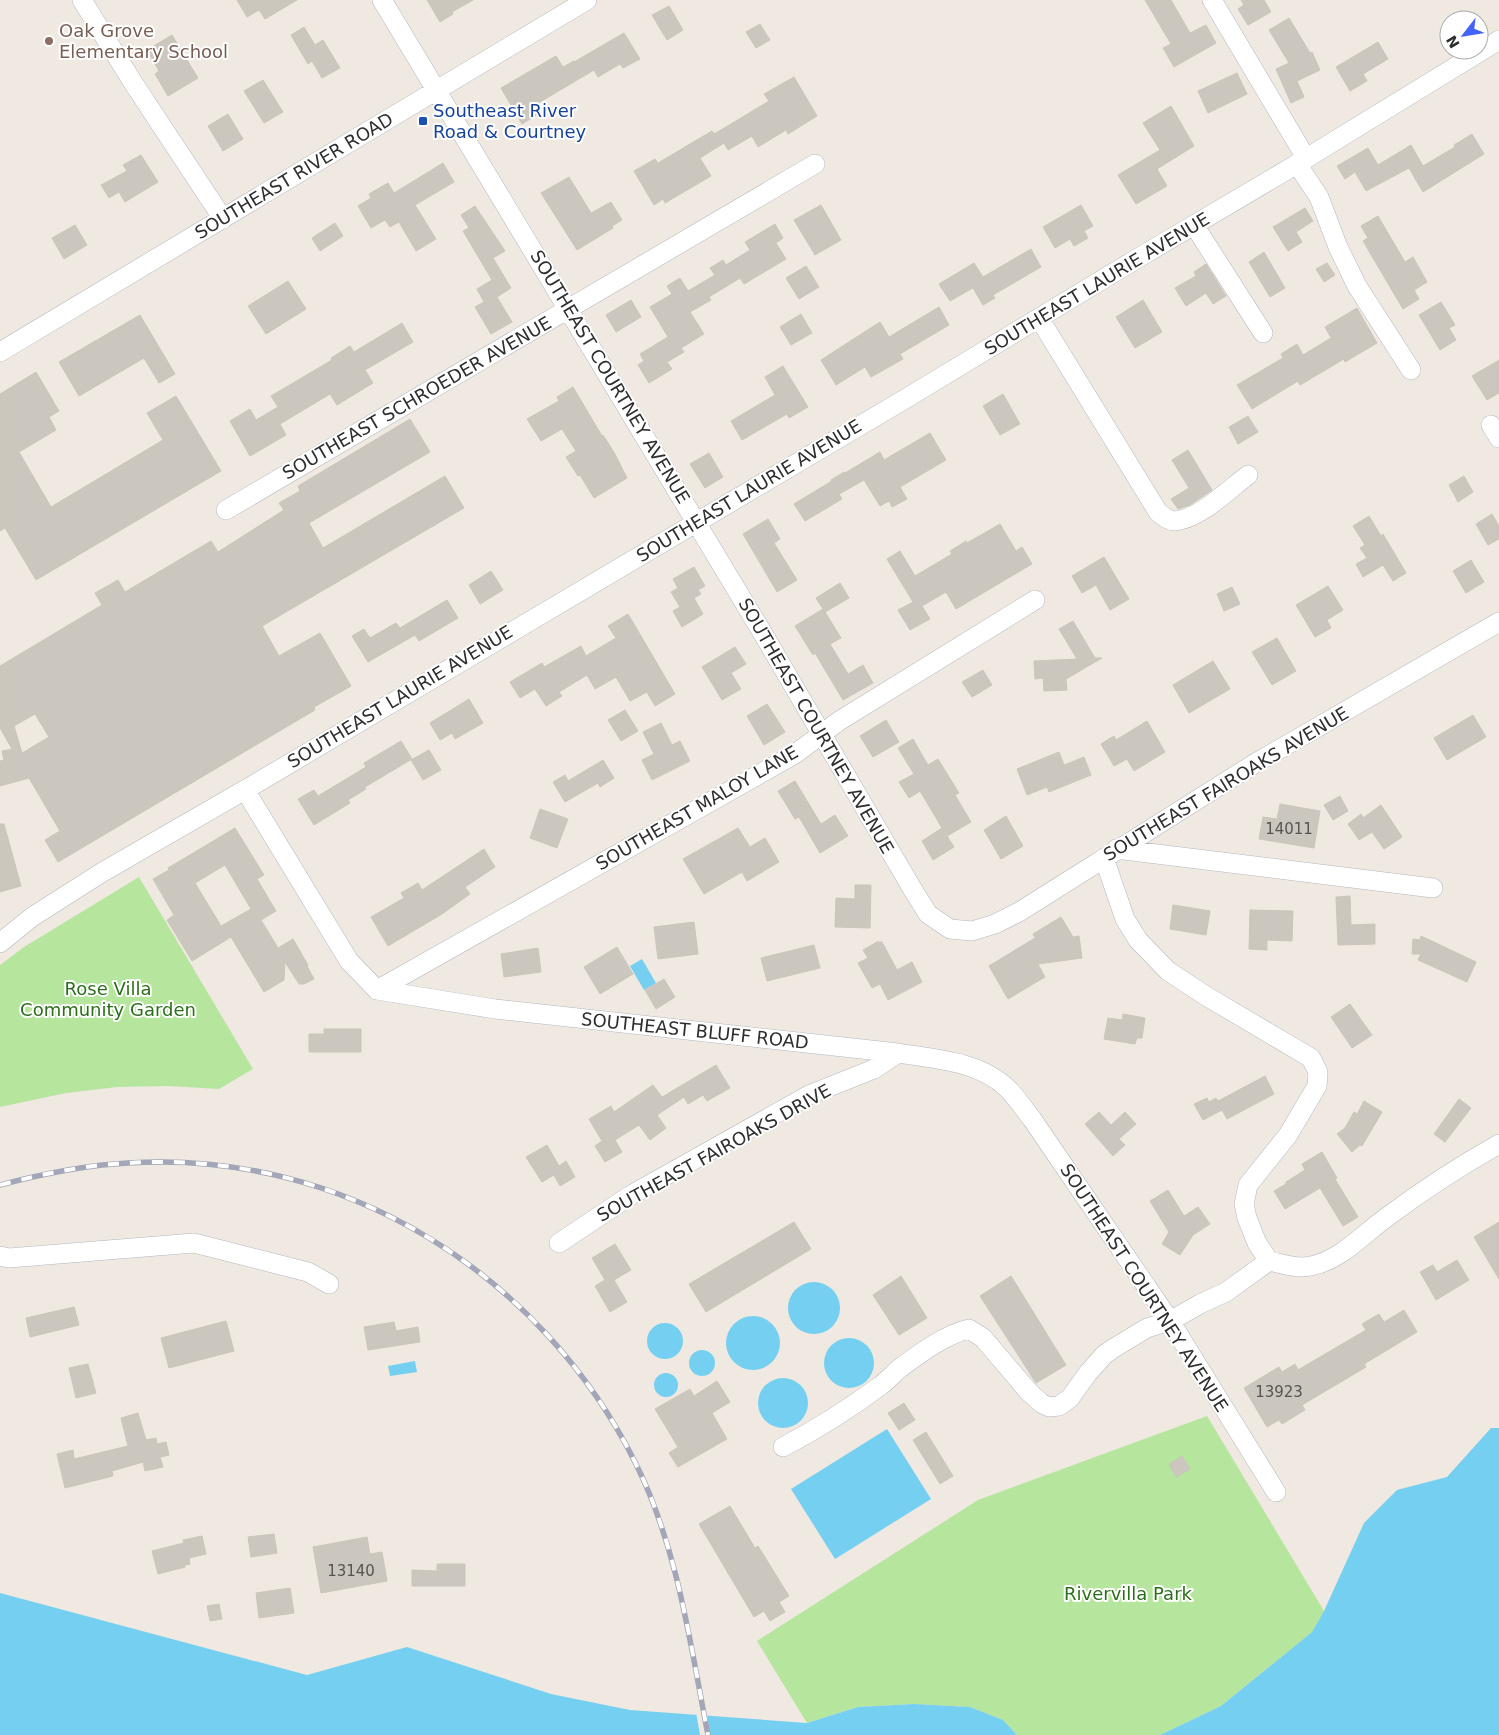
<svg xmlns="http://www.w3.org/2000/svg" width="1499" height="1735" viewBox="0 0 1499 1735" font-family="'DejaVu Sans',sans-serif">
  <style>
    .green { fill: #b6e59e }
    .water { fill: #75cff0 }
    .pier { fill: #efe9e1 }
    .building { fill: #cbc7bf; stroke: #cbc5ba; fill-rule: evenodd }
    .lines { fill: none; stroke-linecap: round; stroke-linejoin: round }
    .minor-casing { stroke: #b4b7c1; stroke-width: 20 }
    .minor { stroke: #fff; stroke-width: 19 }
    .rail-casing { stroke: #a3a6b8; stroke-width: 5.5 }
    .rail { stroke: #fff; stroke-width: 4; stroke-dasharray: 11; stroke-linecap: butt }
    .education-dot { fill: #8d6e63; stroke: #fff; stroke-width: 2 }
    .transit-dot { fill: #1a4fb4; stroke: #fff; stroke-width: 2 }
    .labels { text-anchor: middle; stroke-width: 4; stroke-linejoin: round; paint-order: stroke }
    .number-label { font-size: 15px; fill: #555452 }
    .education-label { font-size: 18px; fill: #785e54; stroke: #fff; text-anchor: start }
    .transit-label { font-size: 18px; fill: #164399; stroke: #fff; text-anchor: start }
    .street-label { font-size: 18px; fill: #2e2e2e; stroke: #fff }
    .park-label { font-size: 18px; fill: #2c6e1b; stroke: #fff }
  </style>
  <rect width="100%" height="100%" fill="#efe9e1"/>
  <path class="green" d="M139,877L253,1069L219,1089L168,1086L117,1087L66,1093L0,1107V965L24,947Z
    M1207,1416L1324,1611L1312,1632L1221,1706L1160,1735H1017L1003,1720L970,1707L914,1704L858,1707L807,1723L757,1641L978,1500Z"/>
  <path class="water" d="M642,959L656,983L644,990L630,966Z
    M788 1308a26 26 0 1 1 52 0a26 26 0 1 1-52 0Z
    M726 1343a27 27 0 1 1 54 0a27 27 0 1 1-54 0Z
    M647 1341a18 18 0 1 1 36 0a18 18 0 1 1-36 0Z
    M824 1363a25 25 0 1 1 50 0a25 25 0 1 1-50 0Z
    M689 1363a13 13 0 1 1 26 0a13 13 0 1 1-26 0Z
    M415,1361L417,1372L390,1376L388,1366Z
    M654 1385a12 12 0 1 1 24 0a12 12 0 1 1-24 0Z
    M758 1403a25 25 0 1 1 50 0a25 25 0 1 1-50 0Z
    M1491,1428H1499V1735H1160L1221,1706L1312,1632L1324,1611L1364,1523L1397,1490L1447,1477Z
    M887,1429L931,1499L835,1559L791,1489Z
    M0,1593L307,1675L407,1647L551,1694L630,1710L807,1723L858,1707L914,1704L970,1707L1003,1720L1017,1735H0Z"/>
  <path class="pier" d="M696,1712L707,1713L710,1735H700Z"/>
  <path class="building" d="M237,0H297L265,19L259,10L247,17Z
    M427,0H473L452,12L453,14L440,22Z
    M1145,0H1171L1190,33L1206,25L1216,43L1174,67L1163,48L1171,44Z
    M1241,0H1264L1271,12L1248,25L1238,9L1244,5Z
    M669,6L683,30L667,40L652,15Z
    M1289,18L1310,53L1312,52L1320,70L1297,81L1304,97L1291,103L1276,69L1289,63L1269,30Z
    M760,24L770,40L756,48L746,32Z
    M304,27L315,45L323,40L340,68L322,78L312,61L308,64L291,35Z
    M624,33L640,59L623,68L620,64L598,77L594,70L535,105L540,113L522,124L501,88L556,56L563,67L574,61V62Z
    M172,35L198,78L168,96L155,74L159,71L147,50Z
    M1378,42L1388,59L1363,74L1367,81L1350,91L1336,67Z
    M1237,73L1247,94L1208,113L1198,91Z
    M794,77L817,116L788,134L786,130L758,147L752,136L728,150L724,143L700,158L711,176L665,203L663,199L654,205L634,171L655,159L658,163L712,131L714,134L731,124L769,101L764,94Z
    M263,80L283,112L264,123L244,91Z
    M1171,106L1194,146L1157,169L1167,186L1136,204L1118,175L1160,150L1143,123Z
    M228,114L243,139L223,151L208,126Z
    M1472,134L1484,154L1423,192L1409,168L1366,191L1355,172L1345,179L1337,166L1368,148L1378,165L1411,145L1423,166L1455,147L1454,145Z
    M141,155L158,182L125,202L119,192L109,198L101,185L127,171L123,165Z
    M443,163L454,182L415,205L436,239L416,251L399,222L390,227L385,220L371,228L358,206L371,198L369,194L388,183L394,193Z
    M569,177L591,213L611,202L622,220L612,226L613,228L577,250L541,193Z
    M821,205L841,240L815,255L794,220Z
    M1081,205L1093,226L1084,231L1088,238L1074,246L1070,239L1055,248L1043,227Z
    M475,206L505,251L493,258L511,288L497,297L512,322L491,334L475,307L484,302L477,289L492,280L463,231L469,228L461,215Z
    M1305,208L1313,221L1296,232L1302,242L1288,251L1273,227Z
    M1378,216L1405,262L1413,257L1427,282L1414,290L1419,299L1403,309L1363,241L1368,238L1361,226Z
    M335,223L343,236L320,251L312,238Z
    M775,224L783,238L776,243L786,259L744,284L740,278L709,297L711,300L690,312L704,334L681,348L684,352L667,362L672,369L649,383L638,365L644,361L640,354L668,337L650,307L672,294L667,286L680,278L688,291L715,275L710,268L723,260L726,265L750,250L745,242Z
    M75,225L87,245L64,259L52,238Z
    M1031,249L1041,267L993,295L995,298L983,305L973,288L950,301L939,284L974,263L983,277Z
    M1264,252L1285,288L1270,297L1249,262Z
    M1327,263L1335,275L1324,282L1316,269Z
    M1206,264L1226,296L1213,304L1206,293L1186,306L1175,288L1196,276L1194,272Z
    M806,266L819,287L799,299L786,278Z
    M288,281L306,309L266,334L248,306Z
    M631,300L641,317L616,332L606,315Z
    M1143,300L1162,332L1135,348L1116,317Z
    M1441,302L1455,325L1449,328L1456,340L1440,350L1419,315Z
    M939,307L949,325L900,354L903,359L871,377L865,367L836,385L821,360L880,322L889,337Z
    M1357,308L1377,343L1345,362L1344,359L1300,385L1298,381L1252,409L1237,385L1283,358L1281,354L1297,344L1303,355L1331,338L1325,327Z
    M801,314L812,333L791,345L780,327Z
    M140,315L175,374L159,383L144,358L79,396L59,362Z
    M402,323L413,342L365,370L373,383L337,405L330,394L280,424L286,435L250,456L230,421L250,409L256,420L278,407L271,396L332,360L331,358L350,346L354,352Z
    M1499,360V393L1487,400L1472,376Z
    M783,366L808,407L789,418L787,414L742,440L731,421L775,395L765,377Z
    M36,372L59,411L49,417L56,430L19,452L51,507L163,440L147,413L176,396L221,471L36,580L5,528L0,531V394Z
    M573,387L602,436L603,435L615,454L627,478L594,498L580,475L578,476L566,457L576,451L562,429L541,441L527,419L559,401L557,397Z
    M1003,394L1020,424L1000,435L983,406Z
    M1248,416L1258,432L1238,444L1229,427Z
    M410,419L430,452L309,523L323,548L445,476L464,508L262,626L279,656L320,633L351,686L314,707L315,710L58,862L45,840L60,831L29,778L0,786V761L4,760L2,751L12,749L0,728V666L102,605L95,593L118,580L125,592L211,541L218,552L284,510L279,503L300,491L298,486ZM35,714L49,737L22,753L14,726Z
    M930,433L946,460L900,487L907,499L892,507L889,501L880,506L864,480L839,494L842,499L805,521L794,504L832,481L831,480L844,472L845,473L880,452L884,460Z
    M1188,450L1212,490L1190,505L1178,509L1171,499L1189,488L1172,460Z
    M709,453L723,477L705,488L690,464Z
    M1464,476L1473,492L1458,502L1449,485Z
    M1492,514L1499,526V539L1488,545L1476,524Z
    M1369,516L1381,536L1383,534L1406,573L1393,581L1383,565L1363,577L1356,564L1367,558L1360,548L1365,545L1353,526Z
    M768,519L780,539L774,543L797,580L777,592L743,534Z
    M1000,524L1016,551L1022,547L1032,564L956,609L946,592L922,606L930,619L910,630L898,610L913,602L887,559L900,551L915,576L952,554L950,551L966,541L967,543Z
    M1104,557L1129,599L1110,610L1096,585L1082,593L1072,576Z
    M1471,560L1484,582L1466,593L1453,571Z
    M694,567L705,586L698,590L701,594L694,598L703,614L682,627L673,611L680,607L671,592L678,588L673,579Z
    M491,571L503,590L480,604L469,585Z
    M840,583L849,598L825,612L841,638L830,644L848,674L863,665L873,683L843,700L815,653L813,655L795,626L823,609L816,598Z
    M1328,586L1343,610L1327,620L1331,628L1315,637L1296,605Z
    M1232,587L1240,604L1224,611L1217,594Z
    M447,600L458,618L419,641L415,635L368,662L352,636L364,629L370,638L396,623L400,628Z
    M628,614L675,694L655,706L647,692L630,701L616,677L595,689L587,675L559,692L562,696L546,706L535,689L520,698L510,682L542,663L544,667L581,646L586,656L616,638L608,626Z
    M1073,621L1095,658H1102L1066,679L1067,690L1044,691L1043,678L1035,679L1034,661L1077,659L1059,629Z
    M1277,638L1296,671L1272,685L1252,652Z
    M735,647L746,664L731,673L741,689L722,700L702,667Z
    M1213,661L1230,689L1189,713L1173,685Z
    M983,670L992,685L972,697L962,682Z
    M469,699L483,723L455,739L452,733L440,740L430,723Z
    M767,704L785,732L764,745L747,716Z
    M625,710L638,731L621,741L608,720Z
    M1473,715L1486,737L1447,760L1434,738Z
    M886,720L899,742L873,757L860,736Z
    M1147,721L1165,752L1134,771L1127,759L1114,766L1101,744L1114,736L1116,740Z
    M661,723L672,745L680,741L690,761L652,780L642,760L654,754L643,732Z
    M913,739L928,765L938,759L959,793L955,795L971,822L947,836L954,847L933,860L922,841L942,828L920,791L909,798L899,782L914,774L898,748Z
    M401,741L412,759L365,787L366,789L348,800L350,803L314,825L298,799L314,790L318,796L366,767L364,763Z
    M429,750L441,770L423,780L411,760Z
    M1059,752L1064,765L1084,757L1091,775L1049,792L1047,787L1027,795L1017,769Z
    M603,760L614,778L600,787L598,783L565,802L553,782L565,775L568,781Z
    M795,781L821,824L835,815L848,836L820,853L799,817L795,819L778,791Z
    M1340,796L1348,811L1333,820L1324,805Z
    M1280,804L1320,811L1314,848L1259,839L1263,817L1277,819Z
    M1381,805L1402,837L1384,849L1372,832L1359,840L1348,824L1361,814L1363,818Z
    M540,809L568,819L557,848L530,838Z
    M1006,816L1023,846L1001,859L984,830Z
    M0,824H4L21,886L0,892Z
    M235,828L264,875L257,879L276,911L261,920L278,948L293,939L308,965L307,966L314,979L304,984H299L285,962L284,980L264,992L231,937L192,961L167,920L174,915L153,879L169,870L168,868ZM225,865L251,909L221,926L195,883Z
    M738,828L750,847L765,838L779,862L747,881L742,872L704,894L683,859Z
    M484,849L495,867L465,887L470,894L442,914L388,946L371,917L404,898L401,893L418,883L422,890Z
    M855,885H871L870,928L835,927L836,898L855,899Z
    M1350,896L1351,925L1375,924V944L1338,945L1336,897Z
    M1173,905L1210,911L1206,935L1170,929Z
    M1250,910L1293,911L1292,941L1267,940V950L1249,949Z
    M1061,917L1073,937L1079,936L1082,958L1038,964L1045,977L1008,999L989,966L1035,938L1033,934Z
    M694,922L698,954L658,959L654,927Z
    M1421,936L1476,962L1467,982L1418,960L1421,954H1412L1413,939L1420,940Z
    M877,942H882L897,970L912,962L922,982L888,1000L880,984L872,988L858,963L868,958L863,950Z
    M814,945L820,968L767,981L761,958Z
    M617,947L633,974L600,994L584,967Z
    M538,948L541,972L504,977L501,954Z
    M664,979L675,997L656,1009L645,990Z
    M1350,1004L1372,1035L1352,1048L1331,1017Z
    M1123,1014L1145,1018L1142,1038H1137L1135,1044L1104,1039L1108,1018L1122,1020Z
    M324,1029H361V1052H309V1034H324Z
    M716,1065L730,1088L707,1101L703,1095L688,1104L684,1097L657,1115L666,1128L650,1140L639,1125L615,1140L622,1152L605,1162L595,1146L602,1141L589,1119L611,1106L614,1112L653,1085L662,1097Z
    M1265,1076L1274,1094L1227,1119L1222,1110L1203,1120L1194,1104L1207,1098L1209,1102L1216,1098L1218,1101Z
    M1459,1099L1471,1108L1445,1142L1434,1134Z
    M1364,1101L1382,1112L1362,1146L1360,1145L1352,1152L1337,1134L1345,1128L1354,1112L1357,1114Z
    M1099,1112L1111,1125L1125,1112L1136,1124L1119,1139L1125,1145L1113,1156L1085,1124Z
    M547,1145L559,1166L566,1161L575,1177L560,1186L554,1175L542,1182L526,1157Z
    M1322,1152L1337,1178L1335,1179L1358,1217L1343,1226L1320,1188L1285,1209L1274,1191L1286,1184V1182L1305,1170L1302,1164Z
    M1168,1190L1184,1216L1198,1207L1210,1224L1193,1235L1180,1255L1162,1244L1169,1232L1150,1201Z
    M794,1222L811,1249L706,1312L689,1284Z
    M1499,1222V1279L1474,1237Z
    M615,1244L631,1270L614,1280L627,1302L610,1312L595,1286L605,1280L592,1258Z
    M1457,1260L1469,1280L1436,1300L1420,1272L1433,1265L1437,1272Z
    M901,1276L927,1318L899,1335L873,1295Z
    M1011,1276L1066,1365L1036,1383L980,1296Z
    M74,1307L79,1325L30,1337L26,1318Z
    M1404,1310L1417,1332L1364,1364L1366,1367L1302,1405L1305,1410L1282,1424L1279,1420L1267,1427L1244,1388L1279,1367L1282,1372L1295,1364L1298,1370L1366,1330L1362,1324L1379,1314L1384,1322Z
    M226,1321L234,1351L169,1368L161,1338Z
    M394,1322L396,1331L418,1327L420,1342L368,1350L364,1327Z
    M88,1364L96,1393L76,1398L69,1368Z
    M717,1381L730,1402L712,1413L727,1439L678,1467L669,1453L678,1447L655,1409L690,1389L694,1396Z
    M904,1403L915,1420L899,1430L888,1413Z
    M138,1413L146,1440L156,1438L157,1444L166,1442L169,1455L160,1457L163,1467L145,1471L143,1462L112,1471L113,1476L65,1488L57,1454L73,1450L74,1459L128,1446L121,1418Z
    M926,1432L953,1476L940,1484L913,1440Z
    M1182,1456L1190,1469L1176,1477L1169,1464Z
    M730,1506L755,1548L758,1546L789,1596L779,1602L785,1612L770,1621L764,1611L754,1617L699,1524Z
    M274,1534L277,1553L251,1557L248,1537Z
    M202,1536L206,1554L189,1558L190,1564L185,1565V1567L158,1574L152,1551L184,1543L183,1540Z
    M367,1537L370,1554L382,1552L387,1581L321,1593L313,1547Z
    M437,1564H465V1586H412V1570L437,1571Z
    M290,1588L294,1613L259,1618L256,1593Z
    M219,1604L222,1619L210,1621L207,1606Z"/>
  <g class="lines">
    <defs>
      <path id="minor" d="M82,0L132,81L223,219
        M382,0L759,627L913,890L928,914L950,929L972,931L995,924L1019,912L1254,764L1499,622
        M1212,0L1306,158
        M1297,164L1319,197L1338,247L1357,286L1411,370
        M1194,225L1263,333
        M1039,318L1158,512C1163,516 1168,521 1175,521C1201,518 1228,490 1248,475
        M0,352L587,0
        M1491,425L1499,438
        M226,510L815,164
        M245,790L349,961L377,990
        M1116,849L1433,888
        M1104,858L1125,919L1138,940L1168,971L1206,996L1311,1058L1318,1072L1317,1086L1288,1135L1248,1185L1244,1204L1247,1218L1257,1243L1269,1261
        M0,943L32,917L101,873L255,784L910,396L1133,261L1297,164L1499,40
        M377,990L495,1009L898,1053C934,1059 980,1061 1008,1089C1017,1098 1024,1109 1032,1119L1170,1321L1276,1492
        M377,990L795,754L839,721L1035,600
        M559,1243L631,1195L809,1095L874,1069L898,1053
        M0,1256L9,1258L194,1243L308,1272L329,1284
        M783,1447C817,1429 849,1409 880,1386C887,1381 893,1374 900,1368C919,1354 946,1334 969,1329L983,1338L1029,1392L1041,1403L1049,1407L1059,1406L1070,1398L1088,1373L1104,1355L1114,1348L1147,1328L1170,1321L1200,1304L1226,1292L1269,1261C1283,1264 1296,1269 1311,1266C1341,1260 1363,1234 1387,1217C1423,1190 1460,1166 1499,1144"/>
    </defs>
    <use href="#minor" class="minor-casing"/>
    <use href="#minor" class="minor"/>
    <defs>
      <path id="rail" d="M0,1185C42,1174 85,1165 128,1163C343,1149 542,1274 636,1464C678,1549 690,1643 708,1735"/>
    </defs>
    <use href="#rail" class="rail-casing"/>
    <use href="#rail" class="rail"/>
  </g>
  <circle class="education-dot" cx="49" cy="41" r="5"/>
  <rect class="transit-dot" x="418" y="116" width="10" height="10" rx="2.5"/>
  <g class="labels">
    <g class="number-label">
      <text x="1289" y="834">14011</text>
      <text x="1279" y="1397">13923</text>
      <text x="351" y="1576">13140</text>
    </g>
    <g class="education-label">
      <text x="59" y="37">Oak Grove<tspan x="59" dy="21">Elementary School</tspan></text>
    </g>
    <g class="transit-label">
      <text x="433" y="117">Southeast River<tspan x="433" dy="21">Road &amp; Courtney</tspan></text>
    </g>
    <g class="street-label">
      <text transform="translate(294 176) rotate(-31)" y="6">SOUTHEAST RIVER ROAD</text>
      <text transform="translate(1097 284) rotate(-31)" y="6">SOUTHEAST LAURIE AVENUE</text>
      <text transform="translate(610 377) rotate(59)" y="6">SOUTHEAST COURTNEY AVENUE</text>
      <text transform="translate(417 398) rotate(-30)" y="6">SOUTHEAST SCHROEDER AVENUE</text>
      <text transform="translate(749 491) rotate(-31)" y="6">SOUTHEAST LAURIE AVENUE</text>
      <text transform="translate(400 697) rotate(-31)" y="6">SOUTHEAST LAURIE AVENUE</text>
      <text transform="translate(816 726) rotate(60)" y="6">SOUTHEAST COURTNEY AVENUE</text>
      <text transform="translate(1226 784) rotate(-31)" y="6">SOUTHEAST FAIROAKS AVENUE</text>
      <text transform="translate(697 808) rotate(-30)" y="6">SOUTHEAST MALOY LANE</text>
      <text transform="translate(695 1031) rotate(6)" y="6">SOUTHEAST BLUFF ROAD</text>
      <text transform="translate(714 1153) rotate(-29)" y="6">SOUTHEAST FAIROAKS DRIVE</text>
      <text transform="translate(1144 1288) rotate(57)" y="6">SOUTHEAST COURTNEY AVENUE</text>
    </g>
    <g class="park-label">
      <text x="108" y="995">Rose Villa<tspan x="108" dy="21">Community Garden</tspan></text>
      <text x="1128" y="1600">Rivervilla Park</text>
    </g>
  </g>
  <g transform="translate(1464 35) rotate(239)"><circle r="24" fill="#ffffff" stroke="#ababab"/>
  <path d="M0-4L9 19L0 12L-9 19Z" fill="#4264fb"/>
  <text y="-8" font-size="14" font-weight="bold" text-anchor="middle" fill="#2e2e2e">N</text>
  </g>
</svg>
